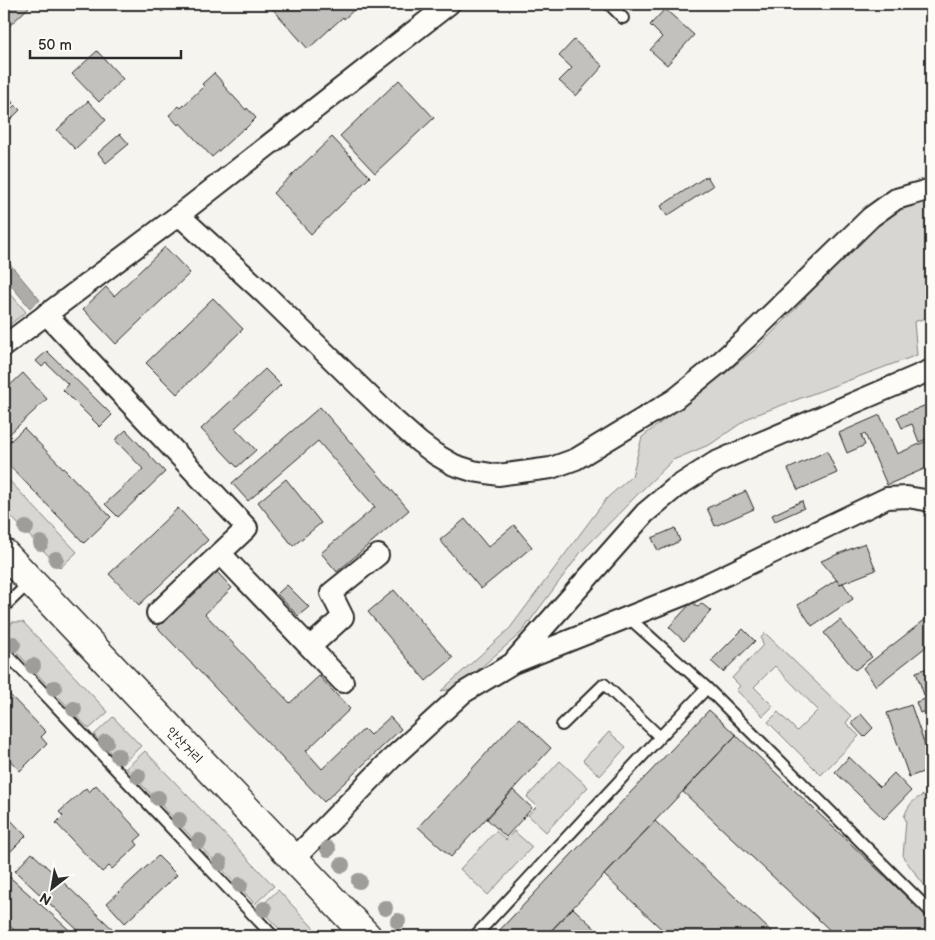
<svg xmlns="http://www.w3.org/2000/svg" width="935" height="940" viewBox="0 0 935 940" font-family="'Balsamiq Sans','Poor Story',sans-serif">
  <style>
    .green { fill: #d7d6d2; stroke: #81807e }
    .water { fill: #adaca9; stroke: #797877 }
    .building { fill: #c2c1be; stroke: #2b2b2b }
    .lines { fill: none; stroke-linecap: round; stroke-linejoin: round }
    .lane-casing { stroke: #2b2b2b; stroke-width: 14 }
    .street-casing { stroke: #2b2b2b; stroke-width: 24 }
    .primary-casing { stroke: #2b2b2b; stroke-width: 31 }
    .lane { stroke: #fdfcf7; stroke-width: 10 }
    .street { stroke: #fdfcf7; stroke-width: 20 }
    .primary { stroke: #fdfcf7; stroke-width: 28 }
    .tree { fill: #9e9d9a }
    .labels { text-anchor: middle; stroke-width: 4; stroke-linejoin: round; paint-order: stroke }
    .street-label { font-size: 14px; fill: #2b2b2b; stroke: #fdfcf7 }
  </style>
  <rect width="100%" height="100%" fill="#f5f4ef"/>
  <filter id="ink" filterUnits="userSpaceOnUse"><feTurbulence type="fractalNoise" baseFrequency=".02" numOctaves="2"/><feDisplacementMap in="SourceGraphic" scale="10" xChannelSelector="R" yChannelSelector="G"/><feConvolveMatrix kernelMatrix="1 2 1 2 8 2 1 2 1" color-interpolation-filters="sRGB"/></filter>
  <g filter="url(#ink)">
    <path class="green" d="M931,197V316L914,322L917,355L750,417L711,444L673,460L637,495L581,552L521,633L457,688L441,691L510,628L607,498L632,476L642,437L756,349L788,317L858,239L899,208Z
      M4,286L26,312L4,329Z
      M4,475L77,552L60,568L4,509Z
      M12,622H23L108,712L89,729L7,642C7,635 8,629 12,622Z
      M765,633L851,716L846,723L859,736L821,775L768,722L778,712L797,731L818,710L775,666L754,687L773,706L763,716L736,690L740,686L732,678L763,645L761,638Z
      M113,717L141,746L122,764L94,735Z
      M609,732L626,747L600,776L583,760Z
      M145,751L274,886L255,904L126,768Z
      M560,761L588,787L546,832L528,815L537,806L527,797Z
      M928,793L931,795V894L903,857L906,820L904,817C909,803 914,799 928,793Z
      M496,831L506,840L514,831L532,847L488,895L460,869Z
      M278,890L321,936H286L259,908Z"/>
    <path class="water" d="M4,257L40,300L30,308L4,277Z"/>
    <path class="building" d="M4,4H32L4,31Z
      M154,4H171L162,12Z
      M264,4H356L358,6L344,19L343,17L308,49L271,7L268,9Z
      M665,9L694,35L667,65L650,50L662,37L650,25Z
      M574,40L603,66L576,96L559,81L572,68L559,56Z
      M97,51L123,79L99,102L72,74Z
      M214,73L224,84L223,85L246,110L247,108L256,118L245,129L244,128L212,157L180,123L178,125L169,115L179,106L181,108L204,86L202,84Z
      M399,80L434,118L375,173L340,136Z
      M4,92L13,103L4,111Z
      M88,101L106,120L75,149L57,130Z
      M15,105L20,110L7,123L4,120V116Z
      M120,134L129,144L106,163L98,153Z
      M332,137L370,177L311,234L273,193Z
      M707,176L713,186L667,216L661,206Z
      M165,247L190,273L116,344L83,309L106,287L114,296Z
      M213,298L243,329L177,394L146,363Z
      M47,351L112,415L100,427L63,390L68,384L46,363L42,367L36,361Z
      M265,369L281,385L235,428L256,450L237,467L201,429Z
      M23,373L47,399L4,439V391Z
      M931,403V437L919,442L912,424L902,428L897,417Z
      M320,407L409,510L337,572L321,553L375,507L318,441L248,501L232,483Z
      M880,415L897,454L931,439V466L887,485L865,434L861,435L865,445L847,453L839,433Z
      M24,428L111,517L84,543L4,460V447Z
      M126,430L165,472L118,517L105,504L143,469L115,440Z
      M827,451L837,473L798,490L788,469Z
      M286,479L321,523L293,546L258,502Z
      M746,491L754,509L715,526L707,508Z
      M802,501L804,508L775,521L772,515Z
      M178,508L208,540L139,605L109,574Z
      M465,519L488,547L514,525L532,547L481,589L440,540Z
      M675,528L680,541L658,551L652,538Z
      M865,543L876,570L840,584L821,561Z
      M216,571L232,588L205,614L290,703L319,676L350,709L306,751L322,769L364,729L370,735L390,717L401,729L324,802L157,627Z
      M836,580L840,584L843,583L853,599L812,626L798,605Z
      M287,585L309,607L298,616L277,594Z
      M394,590L453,658L426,681L368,612Z
      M692,602L698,607L701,603L711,611L684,641L669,627Z
      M931,615V643L876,686L863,668Z
      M840,620L872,657L855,670L824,633Z
      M743,629L755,641L723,672L711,661Z
      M931,667V709L920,713L916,702L929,698L928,693L924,695L916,672Z
      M4,689L46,732L41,737L47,744L20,771L4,754Z
      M911,705L931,763V769L909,777L887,713Z
      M709,710L736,735L655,821L546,936H494Z
      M861,714L873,728L864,737L851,723Z
      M519,718L551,748L451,857L418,827Z
      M736,735L931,920V936H836L683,792Z
      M849,757L880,787L894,773L911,791L884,819L835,772Z
      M96,785L142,835L135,841L138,845L112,869L109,866L102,872L56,823L63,816L59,812L86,788L89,792Z
      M513,790L532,808L506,837L487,819Z
      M4,813L26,836L4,858Z
      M655,821L776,936H669L604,875Z
      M32,853L118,934L117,936H84L15,871Z
      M158,856L177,875L125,923L107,903Z
      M4,872L76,936H21L4,921Z
      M573,908L603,936H546Z"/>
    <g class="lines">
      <defs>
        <path id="lane" d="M609,4L623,18
          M4,607L30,582
          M628,617L707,688L931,912
          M4,651L273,936
          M660,737L707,688
          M475,936L660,737L604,684L562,725"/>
        <path id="street" d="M179,215L266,295L394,420L419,442L435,454L454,465L473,471L498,475L551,468L576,459L675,399L717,365L748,337L871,217L896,199L931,189
          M46,314L247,528L157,613
          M4,346L179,215L449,4
          M220,553L343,682
          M310,647L343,617L331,593L378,555
          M515,660L645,513L675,488L714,463L755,445L931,370
          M294,859L391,759L463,693L513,663L686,594L887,498L907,497L931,501"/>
        <path id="primary" d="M4,553L367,936"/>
      </defs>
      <use href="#lane" class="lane-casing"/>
      <use href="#street" class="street-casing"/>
      <use href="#primary" class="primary-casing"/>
      <use href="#lane" class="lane"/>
      <use href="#street" class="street"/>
      <use href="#primary" class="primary"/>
    </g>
    <g class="tree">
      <circle cx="26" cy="528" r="8"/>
      <circle cx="41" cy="543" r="8"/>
      <circle cx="56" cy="559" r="8"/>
      <circle cx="13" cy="644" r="8"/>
      <circle cx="33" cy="666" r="8"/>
      <circle cx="54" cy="688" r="8"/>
      <circle cx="74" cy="709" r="8"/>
      <circle cx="106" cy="742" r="8"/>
      <circle cx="118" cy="756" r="8"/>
      <circle cx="138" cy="776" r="8"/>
      <circle cx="158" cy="798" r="8"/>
      <circle cx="179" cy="820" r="8"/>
      <circle cx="199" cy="841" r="8"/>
      <circle cx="328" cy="849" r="8"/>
      <circle cx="220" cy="863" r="8"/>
      <circle cx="342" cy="865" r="8"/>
      <circle cx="359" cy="881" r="8"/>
      <circle cx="240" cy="885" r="8"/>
      <circle cx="385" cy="908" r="8"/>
      <circle cx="264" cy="909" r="8"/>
      <circle cx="398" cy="921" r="8"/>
    </g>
  </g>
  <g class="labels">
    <g class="street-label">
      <text transform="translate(185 745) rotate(46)" y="5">안산거리</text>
    </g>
  </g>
  <rect width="935" height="940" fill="none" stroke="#fdfcf7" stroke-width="20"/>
  <rect x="10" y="10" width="915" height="920" fill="none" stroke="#2b2b2b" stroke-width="2" filter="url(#ink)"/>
  <g transform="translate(52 888) rotate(211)" stroke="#fdfcf7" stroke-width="4" paint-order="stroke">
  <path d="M0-4L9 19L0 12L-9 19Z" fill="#2b2b2b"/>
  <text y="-8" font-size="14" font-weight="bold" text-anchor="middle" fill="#2b2b2b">N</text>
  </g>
  <path d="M30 50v8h151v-8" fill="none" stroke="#2b2b2b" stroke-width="2.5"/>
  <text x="38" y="50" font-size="15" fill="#2b2b2b" stroke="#fdfcf7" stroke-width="4" paint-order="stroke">50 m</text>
</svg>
